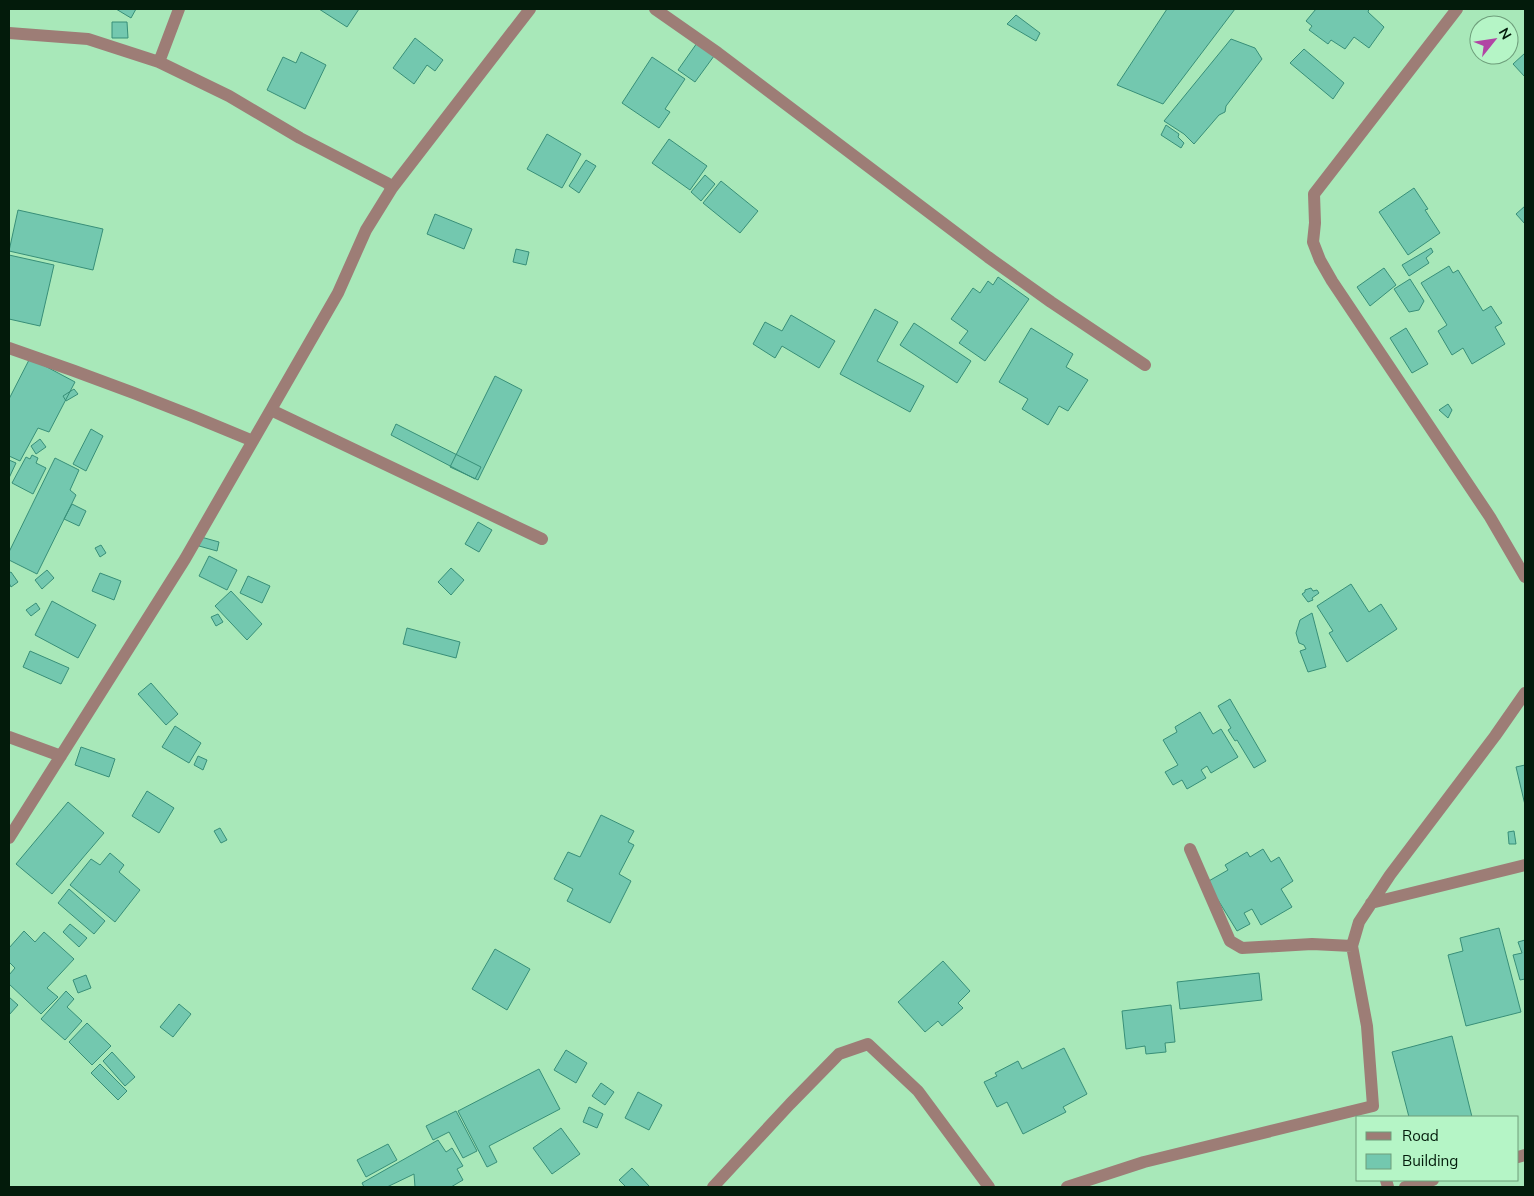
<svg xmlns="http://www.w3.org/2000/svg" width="1534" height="1196" viewBox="0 0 1534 1196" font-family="Mulish,sans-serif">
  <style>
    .building { fill: #73c8af; stroke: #388f78 }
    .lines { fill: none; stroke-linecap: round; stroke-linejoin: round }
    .minor { stroke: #9d7d76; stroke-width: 12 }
  </style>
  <rect width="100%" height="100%" fill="#a8e8b9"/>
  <path class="building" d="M116,9H136L131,18Z
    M319,9H359L347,27Z
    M1167,9H1235L1163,104L1117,85Z
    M1316,9H1369L1368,12L1384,27L1369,48L1354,37L1345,49L1331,40L1328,44L1309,30L1312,26L1306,21Z
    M1016,15L1040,33L1036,41L1007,24Z
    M112,22H127L128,38H112Z
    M415,38L443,60L435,71L427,65L414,84L393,68Z
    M1231,39L1255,48L1262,59L1226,106L1225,112L1219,115L1194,144L1184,134L1164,121Z
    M697,43L714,56L695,82L678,70Z
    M1304,49L1344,83L1333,99L1290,63Z
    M301,52L326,65L305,109L267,90L283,57L296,63Z
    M1525,53V77L1513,64Z
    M652,57L685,79L665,109L670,112L659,128L622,103Z
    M1166,125L1179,134L1178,137L1184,143L1181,148L1161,135Z
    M547,134L581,154L562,188L527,169Z
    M669,139L707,166L690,190L652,163Z
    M586,160L596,166L579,193L569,186Z
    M705,175L715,184L701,201L691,192Z
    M721,181L758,211L740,233L703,203Z
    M1414,188L1428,209L1425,210L1440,233L1408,255L1379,212Z
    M1525,206V224L1516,214Z
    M18,210L103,229L93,270L9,251Z
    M435,214L472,229L464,249L427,234Z
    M1431,248L1433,252L1426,258L1429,263L1409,276L1402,265Z
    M516,249L529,252L526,265L513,262Z
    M9,255L54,265L40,326L9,319Z
    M1449,266L1453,273L1458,270L1483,311L1491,306L1502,323L1495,327L1505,344L1472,364L1463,348L1452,355L1438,331L1447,325L1421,283Z
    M1384,268L1396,285L1370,306L1357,287Z
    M998,277L1029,299L985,361L959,343L968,331L951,319L973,288L980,293L988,281L993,285Z
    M1410,279L1424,301L1419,310L1409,312L1394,289Z
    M875,309L898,322L877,361L924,386L910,412L840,374Z
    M791,315L835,341L819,368L782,346L775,358L753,344L765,322L782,331Z
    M914,323L971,361L957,383L900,345Z
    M1031,328L1073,354L1066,367L1088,380L1068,411L1059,406L1048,425L1022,409L1028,399L999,382Z
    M1406,328L1428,364L1412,373L1390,338Z
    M30,358L75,382L49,432L38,428L20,461L9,456V399Z
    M495,376L522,390L478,480L450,467Z
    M74,389L78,394L66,401L63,396Z
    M1448,404L1452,410L1448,418L1439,410Z
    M396,424L481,467L475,479L391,435Z
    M91,429L103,436L86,471L73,464Z
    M40,439L46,447L36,454L31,446Z
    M32,455L38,458L36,463L46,468L33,494L12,483L26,457L30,459Z
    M55,458L79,470L70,490L76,495L37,574L9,560V552Z
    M9,460L16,463L9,478Z
    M72,504L86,511L79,526L64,519Z
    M478,522L492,530L479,552L465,544Z
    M201,537L219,542L217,551L199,546Z
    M101,545L106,553L100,557L95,548Z
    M209,556L237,570L227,590L199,576Z
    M451,568L464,580L451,595L438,582Z
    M47,570L54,578L42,589L35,580Z
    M11,572L18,582L11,587L9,583V573Z
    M100,573L121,581L114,600L92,591Z
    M248,576L270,586L262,603L240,593Z
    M1351,584L1369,612L1381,604L1397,629L1347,662L1329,633L1333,631L1317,606Z
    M1311,588L1313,591L1317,590L1319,593L1312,598L1313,600L1308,602L1302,594L1305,592V590Z
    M231,591L262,624L247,640L215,606Z
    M52,601L96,625L78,658L35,635Z
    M36,603L40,609L31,616L26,610Z
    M1312,613L1326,667L1308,672L1300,651L1306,649L1304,645L1299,643L1296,633L1300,620Z
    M218,614L223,622L216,626L211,617Z
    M407,628L460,642L456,658L403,644Z
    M30,651L69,668L61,684L23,667Z
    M151,683L178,714L166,725L138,694Z
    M1230,699L1266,761L1254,768L1237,740L1235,741L1228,730L1231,728L1218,706Z
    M1200,712L1213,734L1221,729L1238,757L1211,773L1207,766L1201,770L1206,778L1187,789L1182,780L1173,785L1165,772L1178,765L1163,740L1177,732L1175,727Z
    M175,726L201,743L189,763L162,747Z
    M81,747L115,759L109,777L75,765Z
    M198,756L207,760L203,770L194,765Z
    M1525,765V805L1516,767Z
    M147,791L174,808L159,833L132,816Z
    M68,802L104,833L52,894L16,864Z
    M601,815L634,831L628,842L634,845L619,874L631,881L610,923L567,901L573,889L554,879L568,852L580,857Z
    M220,828L227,840L221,843L214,831Z
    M1514,831L1516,844H1509L1508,832Z
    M1263,849L1271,862L1279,857L1293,881L1281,889L1292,907L1261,925L1252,909L1244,913L1250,924L1237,931L1207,882L1228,870L1225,865L1247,852L1250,857Z
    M110,853L124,865L119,872L140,890L115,922L70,885L91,859L100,865Z
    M69,889L105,921L94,934L58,903Z
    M70,924L87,938L79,947L63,932Z
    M1499,928L1521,1012L1466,1026L1448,955L1463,951L1460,938Z
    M24,931L35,942L44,932L74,959L47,988L58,997L41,1014L9,984V975L15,968L9,962V948Z
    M1525,940V979L1520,980L1513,955L1522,953L1518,942Z
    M495,949L530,969L507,1010L472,989Z
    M943,961L970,991L958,1003L963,1008L942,1026L938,1021L925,1032L898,1002Z
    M1259,973L1262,1000L1180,1009L1177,982Z
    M86,975L91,988L78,993L73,980Z
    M66,991L74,999L67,1007L82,1021L65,1040L41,1019Z
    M9,997L18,1005L9,1015Z
    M179,1004L191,1014L173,1037L160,1027Z
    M1171,1005L1175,1042L1165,1043L1166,1052L1146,1054L1145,1046L1126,1049L1122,1011Z
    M87,1023L111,1046L92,1065L69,1042Z
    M1452,1036L1472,1117H1409L1392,1052Z
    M1064,1048L1087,1094L1063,1107L1066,1112L1023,1134L1007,1102L997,1107L984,1082L997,1076L995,1073L1018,1061L1022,1069Z
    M566,1050L587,1063L576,1083L554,1070Z
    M112,1052L135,1077L125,1086L103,1061Z
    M100,1064L127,1091L118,1100L91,1073Z
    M539,1069L560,1109L489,1146L497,1162L487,1167L458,1111Z
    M601,1083L614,1092L605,1105L592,1096Z
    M638,1092L662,1105L649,1130L625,1118Z
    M589,1107L603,1114L597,1128L583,1122Z
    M456,1111L477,1151L463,1158L449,1132L433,1140L426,1126Z
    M561,1128L580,1154L552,1174L533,1148Z
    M438,1140L446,1152L452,1148L463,1166L457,1169L463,1180L451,1187H415L414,1174L387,1187H364L362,1183Z
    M388,1144L397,1160L366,1177L357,1160Z
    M632,1168L650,1187H626L619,1180Z"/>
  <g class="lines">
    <path class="minor" d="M655,9L718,53L988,257L1051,302L1145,365
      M1457,9L1314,194L1315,223L1313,242L1320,260L1332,281L1490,517L1525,577
      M9,33L88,39L159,62L229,96L300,138L387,183L392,188L366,230L338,293L185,559L9,838
      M159,62L179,9
      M392,188L530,9
      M9,348C91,376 173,407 253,441
      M271,410L542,539
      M9,737L61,756
      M1190,849L1230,941L1242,948L1312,944L1352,946
      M1371,903L1525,865
      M1518,1157L1525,1155
      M1386,1180L1388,1187
      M713,1187L790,1104L839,1054L868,1044L918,1091L989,1187
      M1067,1187L1144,1162L1373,1106L1367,1026L1352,946L1359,922L1390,875L1495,736L1525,693
      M1405,1187L1433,1180"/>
  </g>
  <rect width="1534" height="1196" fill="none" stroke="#031b0b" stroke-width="20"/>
  <rect x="1356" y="1116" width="162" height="65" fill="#b5f5c6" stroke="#6e9e7b"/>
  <rect x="1366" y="1132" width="25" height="8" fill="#9d7d76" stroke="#6e9e7b"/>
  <text x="1402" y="1141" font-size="15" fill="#031b0b">Road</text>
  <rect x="1366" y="1154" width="25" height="15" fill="#73c8af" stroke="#6e9e7b"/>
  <text x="1402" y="1166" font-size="15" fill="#031b0b">Building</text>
  <g transform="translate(1494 40) rotate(60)"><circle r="24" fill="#b5f5c6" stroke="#6e9e7b"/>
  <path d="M0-4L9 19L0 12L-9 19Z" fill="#b145a4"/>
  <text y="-8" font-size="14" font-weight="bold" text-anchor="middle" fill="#031b0b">N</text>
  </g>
</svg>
